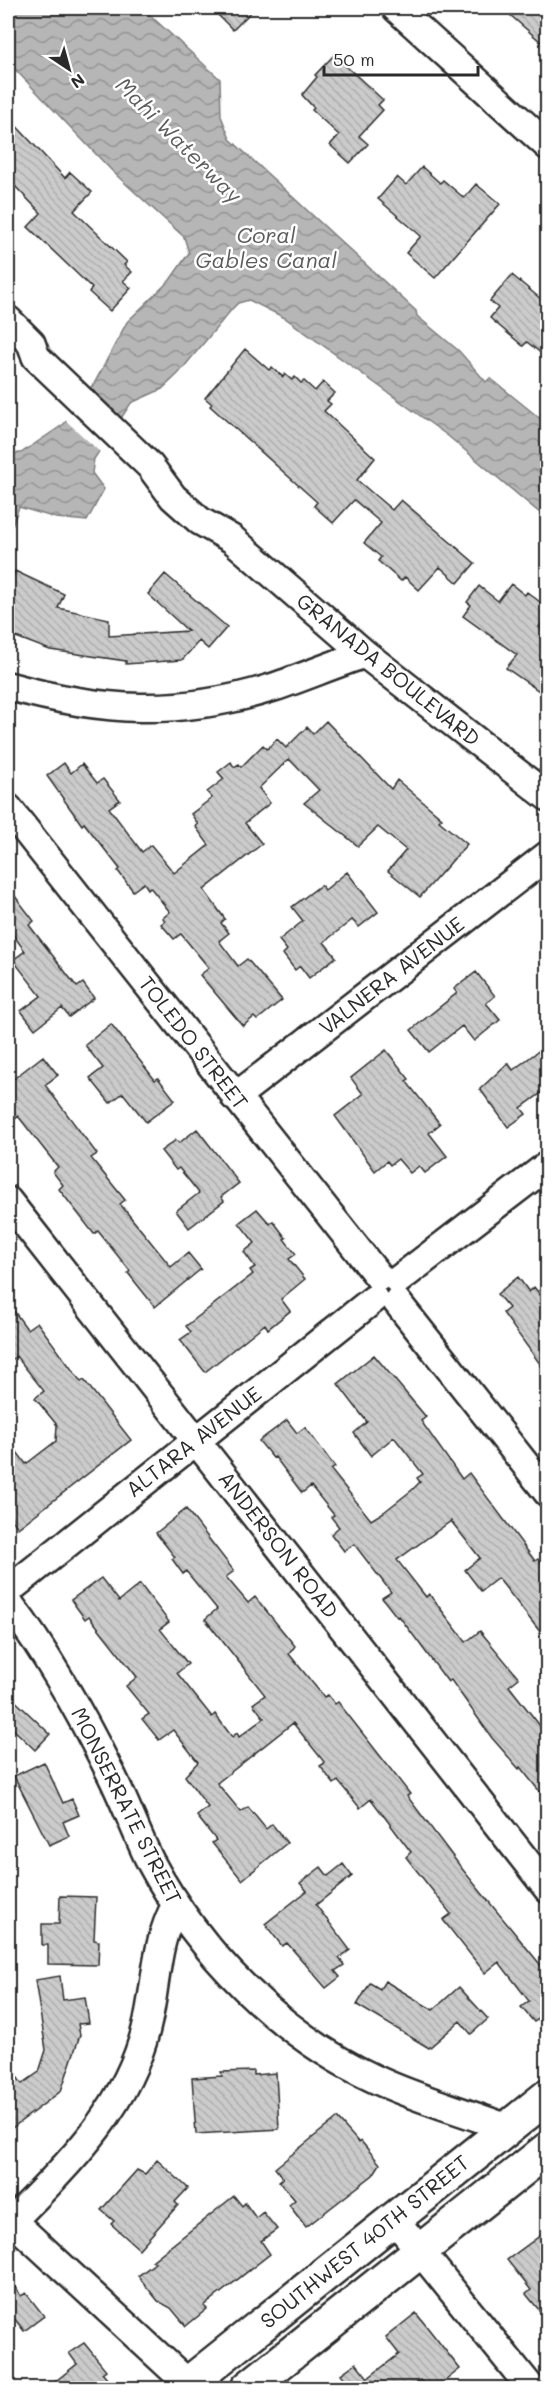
<svg xmlns="http://www.w3.org/2000/svg" width="555" height="2396" viewBox="0 0 555 2396" font-family="Mali,sans-serif">
  <style>
    .water { fill: url(#water-waves); stroke: #7e7e7e; stroke-width: 1.5 }
    .pier { fill: #fff }
    .building { fill: url(#building-back-hatch); stroke: #2b2b2b; stroke-width: 1.5 }
    .lines { fill: none; stroke-linecap: round; stroke-linejoin: round }
    .minor-casing { stroke: #2b2b2b; stroke-width: 32 }
    .major-casing { stroke: #2b2b2b; stroke-width: 38 }
    .minor { stroke: #fff; stroke-width: 27 }
    .major { stroke: #fff; stroke-width: 33 }
    .labels { text-anchor: middle; stroke-width: 5; stroke-linejoin: round; paint-order: stroke }
    .street-label { font-size: 21px; fill: #2b2b2b; stroke: #fff }
    .water-label { font-size: 22px; font-style: italic; fill: #5c5c5c; stroke: #fff }
  </style>
  <defs>
    <pattern id="water-waves" width="16" height="10" patternUnits="userSpaceOnUse" patternTransform="scale(1.5)"><rect width="16" height="10" fill="#b6b6b6"/><path d="M0 5q4-4 8 0t8 0" fill="none" stroke="#949494"/></pattern>
    <pattern id="building-back-hatch" width="6" height="6" patternUnits="userSpaceOnUse" patternTransform="scale(1.5)"><rect width="6" height="6" fill="#cbcbcb"/><path d="M-1 5l2 2M0 0l6 6M5-1l2 2" fill="none" stroke="#aeaeae"/></pattern>
  </defs>
  <rect width="100%" height="100%" fill="#fff"/>
  <filter id="ink" filterUnits="userSpaceOnUse"><feTurbulence type="fractalNoise" baseFrequency=".0167" numOctaves="2"/><feDisplacementMap in="SourceGraphic" scale="12" xChannelSelector="R" yChannelSelector="G"/><feConvolveMatrix kernelMatrix="1 2 1 2 8 2 1 2 1" color-interpolation-filters="sRGB"/></filter>
  <g filter="url(#ink)">
    <path class="water" d="M8,8H142L220,79L221,116L230,139L416,311L417,316L459,351L486,382L490,378L547,424V519L448,436L285,318L249,300L238,303L232,309L178,374L162,389L131,403L94,459L92,473L104,489L87,521L56,518L19,507L8,536V454L21,453L64,424L95,382L127,322L170,280L189,253L184,237L114,173L8,62Z"/>
    <path class="pier" d="M88,387L123,420L101,453L64,419Z"/>
    <path class="building" d="M211,8H255L233,30Z
      M502,8H548V48Z
      M334,55L383,100L378,105L383,110L359,136L368,144L350,163L330,145L339,135L312,110L314,108L302,95L317,77L315,75Z
      M8,117L65,178L70,172L92,192L74,211L127,262L124,265L132,272L123,281L131,288L110,311L89,292L92,288L28,227L41,213L8,179Z
      M422,167L440,183L443,180L464,198L476,184L500,204L435,278L406,253L421,236L378,199L397,177L406,185Z
      M512,275L548,305V359L527,342L523,346L490,318L498,308L490,301Z
      M245,349L269,370L272,367L283,377L285,374L292,380L295,377L301,383L304,381L315,391L323,382L335,393L327,401L331,404L324,411L375,458L357,480L392,510L401,500L475,563L458,583L440,567L419,590L405,577L401,581L378,561L381,557L364,543L381,523L354,500L333,523L314,506L317,502L210,406L212,404L205,398Z
      M15,571L64,594L58,608L109,619V636L188,631L148,594L165,574L227,627L208,649L199,641L182,660L126,664V661L50,650L8,634V590Z
      M511,584L525,595L527,592L548,608V617L539,627L544,631L541,636L548,641V697L506,668L517,655L463,616L471,605L467,602L479,586L498,601Z
      M326,721L391,789L397,780L442,818L439,821L467,844L420,897L388,871L406,850L378,827L358,846L304,803L319,790L289,759L259,788L270,803L245,823L262,844L204,890L225,919L221,923L229,933L219,941L238,966L247,959L282,1000L257,1020L254,1017L243,1026L200,975L209,968L181,934L174,939L161,924L165,921L163,918L170,912L150,887L148,889L144,883L133,891L118,871L120,869L84,823L82,825L47,776L64,763L71,773L82,764L97,783L103,779L120,800L109,808L142,852L151,845L174,873L209,845L195,826L198,824L191,814L212,798L207,792L224,779L218,772L231,762L234,767L239,764L241,767L263,745L267,749L277,739L286,748L307,727L313,734Z
      M347,872L378,912L359,927L352,920L324,942L336,957L309,978L300,966L295,970L283,954L287,950L279,940L303,921L292,907L321,885L325,890Z
      M8,887L34,921L29,925L77,987L83,983L94,998L69,1017L62,1008L35,1029L21,1011L41,996L13,960L25,951L8,928Z
      M476,972L495,996L486,1003L500,1020L474,1041L462,1026L429,1052L411,1030L457,993L454,989Z
      M111,1024L155,1080L158,1078L175,1100L146,1122L123,1093L110,1103L90,1078L103,1068L85,1045Z
      M548,1044V1088L521,1108L526,1114L508,1127L480,1089L508,1063L513,1070Z
      M386,1050L409,1079L406,1081L440,1124L429,1133L447,1156L425,1173L419,1166L410,1173L398,1159L390,1165L387,1161L375,1171L335,1116L363,1094L351,1078Z
      M43,1056L58,1075L45,1085L97,1154L91,1158L125,1200L120,1204L171,1267L188,1253L201,1269L155,1307L128,1273L130,1271L98,1231L94,1234L59,1189L63,1185L53,1172L58,1167L18,1116L8,1124V1083Z
      M197,1129L239,1183L221,1197L224,1201L189,1228L176,1211L199,1193L179,1168L176,1170L161,1151L176,1140L179,1143Z
      M257,1209L270,1224L273,1221L286,1238L284,1239L296,1254L289,1259L305,1279L281,1299L290,1311L268,1329L265,1324L205,1372L180,1340L191,1332L186,1326L253,1274L250,1270L255,1267L244,1252L255,1243L239,1223Z
      M518,1277L529,1292L534,1287L548,1304V1375L503,1313L509,1308L497,1294Z
      M8,1303L27,1329L37,1322L81,1382L84,1380L131,1440L18,1528L8,1514V1440L26,1464L56,1441L57,1425L35,1398L44,1391L16,1356L8,1363Z
      M374,1355L426,1417L421,1421L462,1479L469,1473L535,1561L538,1559L548,1571V1642L498,1578L481,1591L465,1570L480,1558L451,1521L397,1560L426,1597L429,1594L466,1642L480,1631L519,1678L509,1686L548,1736V1802L520,1767L519,1769L492,1738L451,1680L448,1682L399,1616L397,1617L382,1598L391,1592L354,1544L344,1551L331,1534L339,1527L331,1517L334,1515L311,1486L302,1493L275,1457L273,1458L259,1441L287,1420L297,1433L305,1427L335,1467L331,1470L371,1520L384,1512L412,1490L420,1482L417,1478L423,1474L394,1437L371,1456L354,1433L367,1422L338,1384Z
      M186,1509L234,1571L226,1577L248,1603L255,1597L295,1646L289,1654L324,1697L328,1695L335,1704L338,1702L410,1794L407,1796L463,1870L548,1974V2012L534,2022L521,2007L529,2001L499,1962L485,1973L443,1920L451,1914L406,1857L411,1852L371,1799L360,1808L338,1781L334,1784L320,1766L325,1763L293,1723L217,1783L241,1812L248,1807L266,1829L272,1824L287,1843L242,1880L212,1843L216,1840L197,1816L208,1807L185,1776L198,1762L173,1730L159,1740L142,1719L149,1714L126,1686L137,1677L89,1616L85,1619L71,1600L101,1578L119,1601L140,1584L169,1622L160,1629L188,1664L177,1673L212,1717L215,1714L232,1737L237,1733L239,1737L264,1718L253,1704L265,1695L205,1619L217,1609L186,1571L183,1574L172,1559L175,1557L156,1533Z
      M8,1694L50,1734L35,1750L8,1724Z
      M44,1762L63,1803L72,1799L79,1815L63,1822L69,1836L49,1845L14,1776Z
      M343,1864L352,1876L316,1905L350,1950L339,1958L344,1965L335,1971L340,1977L326,1988L287,1943L282,1946L265,1924L307,1891L300,1883L321,1867L328,1876Z
      M60,1896L96,1897L94,1940L99,1941L98,1965L48,1964V1945H42V1924H59Z
      M60,1976L63,2000L85,1997L89,2023L78,2024L80,2035L61,2091L8,2131V2064L22,2084L39,2072L46,2050L35,1980Z
      M385,1981L433,2010L459,1987L488,2019L471,2034L460,2021L429,2048L357,2005L370,1983L380,1989Z
      M254,2071V2075L276,2073L279,2129L196,2134L192,2078L222,2076L221,2072Z
      M337,2118L359,2143L361,2141L380,2164L373,2175L306,2227L289,2205L295,2200L279,2181L283,2178L275,2168Z
      M157,2160L188,2188L175,2202L178,2205L139,2249L111,2224L114,2221L101,2210L137,2170L145,2174Z
      M234,2196L242,2206L245,2203L256,2218L263,2212L277,2229L261,2241L270,2254L204,2306L207,2309L186,2326L171,2308L158,2301L138,2276L155,2263L152,2261Z
      M548,2230V2321L526,2294L531,2290L507,2260Z
      M8,2277L21,2296L26,2293L44,2316L24,2331L14,2318L8,2323Z
      M416,2313L460,2369L436,2388H427L420,2380L409,2388H353L341,2374L356,2363L368,2378L399,2354L386,2337Z
      M84,2343L106,2370L102,2373L108,2380L97,2388H47L77,2364L69,2353Z"/>
    <g class="lines">
      <defs>
        <path id="minor" d="M396,8L548,146
          M8,320L31,343L36,357L150,466L173,497L200,521L232,539L365,654L548,797
          M8,686C102,712 179,717 274,687C304,677 334,664 365,654
          M8,808L379,1277
          M235,1097L548,855
          M8,1201L548,1889
          M398,1280L548,1165
          M397,1302L548,1493
          M15,1585L374,1299
          M11,1606C50,1657 82,1716 111,1774C125,1802 136,1832 150,1861C199,1953 280,2035 375,2079C417,2099 463,2111 507,2128
          M23,2210C75,2158 128,2103 146,2029C157,1987 154,1944 176,1905
          M395,2220L531,2388
          M20,2228L193,2388"/>
        <path id="major" d="M183,2388L548,2096
          M248,2388L548,2149"/>
      </defs>
      <use href="#minor" class="minor-casing"/>
      <use href="#major" class="major-casing"/>
      <use href="#minor" class="minor"/>
      <use href="#major" class="major"/>
    </g>
  </g>
  <g class="labels">
    <g class="street-label">
      <text transform="translate(388 670) rotate(39)" y="7">GRANADA BOULEVARD</text>
      <text transform="translate(392 976) rotate(-38)" y="7">VALNERA AVENUE</text>
      <text transform="translate(193 1043) rotate(52)" y="7">TOLEDO STREET</text>
      <text transform="translate(194 1442) rotate(-38)" y="7">ALTARA AVENUE</text>
      <text transform="translate(278 1545) rotate(52)" y="7">ANDERSON ROAD</text>
      <text transform="translate(126 1806) rotate(63)" y="7">MONSERRATE STREET</text>
      <text transform="translate(365 2242) rotate(-39)" y="7">SOUTHWEST 40TH STREET</text>
    </g>
    <g class="water-label">
      <text transform="translate(179 140) rotate(45)" y="8">Mahi Waterway</text>
      <text x="266" y="243">Coral<tspan x="266" dy="25">Gables Canal</tspan></text>
    </g>
  </g>
  <rect width="555" height="2396" fill="none" stroke="#fff" stroke-width="30"/>
  <rect x="15" y="15" width="525" height="2366" fill="none" stroke="#2b2b2b" stroke-width="2" filter="url(#ink)"/>
  <g transform="translate(69 69) rotate(144)" stroke="#ffffff" stroke-width="4.5" paint-order="stroke">
  <path d="M0-4.5L10 22L0 15L-10 22Z" fill="#2b2b2b"/>
  <text y="-9" font-size="16" font-weight="bold" text-anchor="middle" fill="#2b2b2b">N</text>
  </g>
  <path d="M324 66v9h154v-9" fill="none" stroke="#2b2b2b" stroke-width="3"/>
  <text x="333" y="66" font-size="18" fill="#2b2b2b" stroke="#ffffff" stroke-width="4.5" paint-order="stroke">50 m</text>
</svg>
